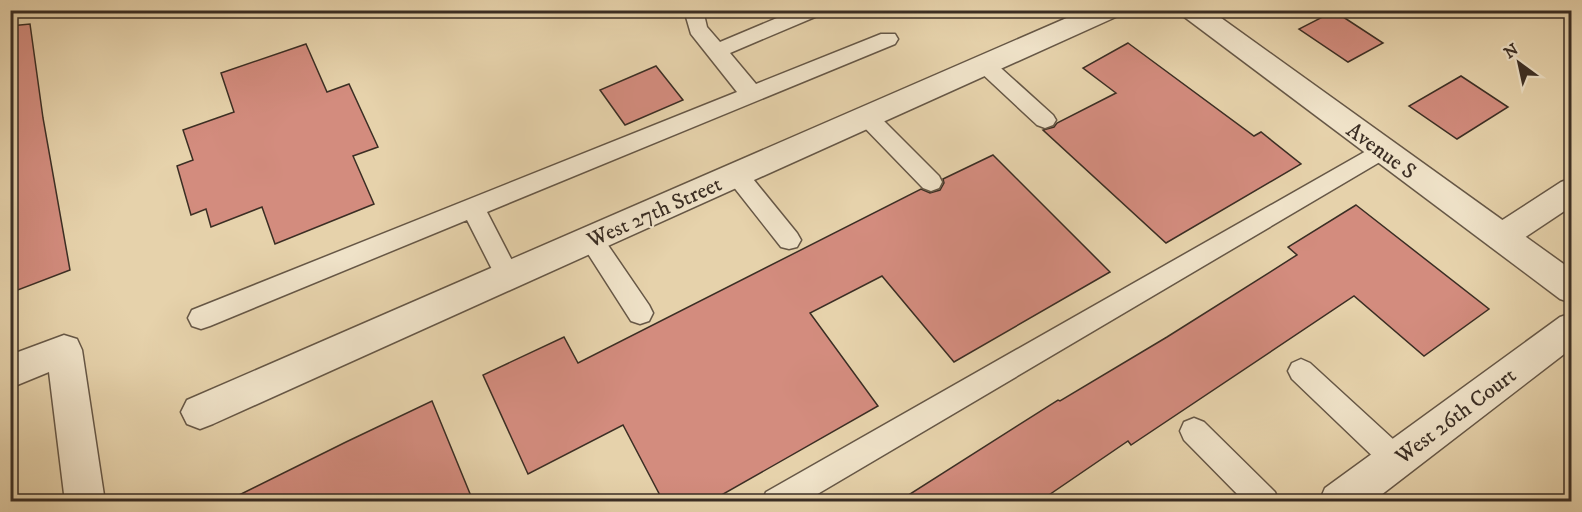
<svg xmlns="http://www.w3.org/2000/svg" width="1582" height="512" viewBox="0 0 1582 512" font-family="'IM FELL DW Pica',serif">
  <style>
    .building { fill: #d38c7e; stroke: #3b2e24; stroke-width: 1.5 }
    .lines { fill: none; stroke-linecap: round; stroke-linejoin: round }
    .service-casing { stroke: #665746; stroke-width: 3 }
    .minor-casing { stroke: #665746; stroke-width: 3 }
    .tertiary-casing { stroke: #665746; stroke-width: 3 }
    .service { fill: #efe2c8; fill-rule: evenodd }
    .minor { fill: #efe2c8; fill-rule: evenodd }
    .tertiary { fill: #efe2c8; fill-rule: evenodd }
    .labels { text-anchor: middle; stroke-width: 4.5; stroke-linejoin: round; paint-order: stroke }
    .street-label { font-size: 22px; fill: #3b2e24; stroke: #efe2c8 }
  </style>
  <rect width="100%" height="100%" fill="#e6d2ab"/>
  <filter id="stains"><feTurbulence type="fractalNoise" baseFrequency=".00333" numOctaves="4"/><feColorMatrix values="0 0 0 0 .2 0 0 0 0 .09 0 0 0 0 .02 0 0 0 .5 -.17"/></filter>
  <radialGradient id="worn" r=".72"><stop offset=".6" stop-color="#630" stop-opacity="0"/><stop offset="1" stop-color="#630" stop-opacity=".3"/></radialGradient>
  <path class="building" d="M1334,11L1383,43L1348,62L1299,29Z
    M30,24L43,118L70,270L10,293V26Z
    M1128,43L1254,136L1261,132L1301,164L1166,243L1043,130L1054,127L1057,123L1116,93L1083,68Z
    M306,44L327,92L349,84L378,147L353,156L374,204L275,244L262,207L211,227L206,209L191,215L177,166L193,160L183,130L234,112L221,73Z
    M656,66L683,100L625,125L600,90Z
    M1461,76L1508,107L1457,139L1409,106Z
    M993,155L1110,272L954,362L882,276L810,313L878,406L711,501H663L623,425L528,474L483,375L564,337L578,363L921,189L930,193L940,190L944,183L943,179Z
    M1356,205L1489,309L1424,356L1354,296L1131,445L1128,441L1040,501H899L1058,400L1060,401L1167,337L1297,255L1288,247Z
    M432,401L473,501H227L346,442Z"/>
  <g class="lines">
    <defs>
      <path id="service" d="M684,10H703L707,27L720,42L796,10H824L822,14L730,53L756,84L881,34H895L898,39L895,44L487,212L520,276L517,283L508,286L499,283L467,220L210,326L201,329L192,326L188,318L192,310L737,92L691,34Z
        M985,58L992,60L1053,115L1056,120L1053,125L1045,128L1037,125L978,70L975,65L978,60Z
        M867,109L875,112L939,176L942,182L939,188L931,191L923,188L859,122L856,117L859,112Z
        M1382,142L1390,144L1393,150L1390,156L804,502H762L766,492Z
        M737,167L745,169L797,233L801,240L797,247L789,249L781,247L729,181L726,175L729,169Z
        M591,230L599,232L649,305L653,313L649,321L640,324L631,321L583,246L579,239L583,232Z
        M1301,359L1310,363L1405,450L1409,459L1405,468L1395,472L1385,468L1292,379L1288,371L1292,363Z
        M1194,418L1204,422L1275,492L1279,502H1245L1184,440L1180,431L1184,422Z"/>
      <path id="minor" d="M1085,10H1122L1118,16L213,424L200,429L187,424L181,412L187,400Z
        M1572,178V206L1512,246L1501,250L1490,246L1485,237L1490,228L1561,182Z
        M1572,313V348L1372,502H1319L1325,488L1560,317Z
        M64,335L77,339L82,350L105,502H65L49,372L10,388V355Z"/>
      <path id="tertiary" d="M1179,10H1210L1572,270V303L1560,299L1183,16Z"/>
    </defs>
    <use href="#service" class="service-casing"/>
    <use href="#minor" class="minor-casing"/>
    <use href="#tertiary" class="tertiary-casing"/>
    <use href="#service" class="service"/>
    <use href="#minor" class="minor"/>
    <use href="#tertiary" class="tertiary"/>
  </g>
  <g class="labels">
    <g class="street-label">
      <text transform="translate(1382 150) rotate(36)" y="8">Avenue S</text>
      <text transform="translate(654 211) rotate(-24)" y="8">West 27th Street</text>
      <text transform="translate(1455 415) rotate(-37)" y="8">West 26th Court</text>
    </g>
  </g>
  <rect width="1582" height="512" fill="none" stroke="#e6d2ab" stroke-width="36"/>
  <rect x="12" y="12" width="1558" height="488" fill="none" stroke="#3b2e24" stroke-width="3"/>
  <rect x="18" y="18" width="1546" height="476" fill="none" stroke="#3b2e24" stroke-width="1.5"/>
  <g transform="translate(1519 63) rotate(327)" stroke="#efe2c8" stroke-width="4.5" paint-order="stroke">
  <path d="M0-4.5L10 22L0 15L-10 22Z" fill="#3b2e24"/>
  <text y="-9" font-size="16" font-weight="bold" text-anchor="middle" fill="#3b2e24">N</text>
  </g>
  <rect width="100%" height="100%" filter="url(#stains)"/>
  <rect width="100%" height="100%" fill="url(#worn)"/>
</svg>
